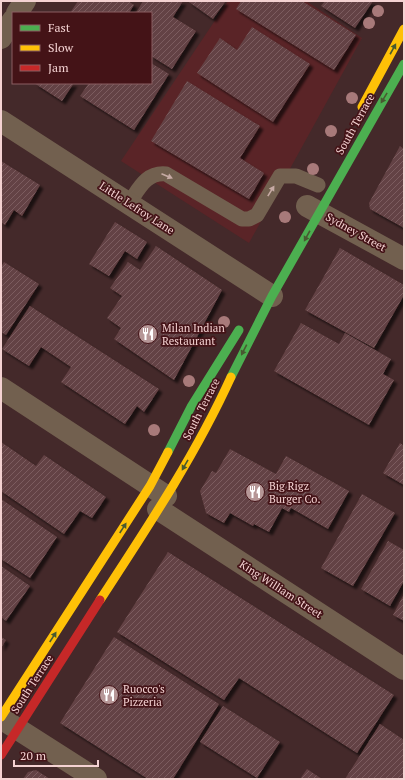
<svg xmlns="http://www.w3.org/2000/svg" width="405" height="780" viewBox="0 0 405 780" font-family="'PT Serif',serif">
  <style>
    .built { fill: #5a2427 }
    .building { fill: url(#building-hatch); filter: url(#shadow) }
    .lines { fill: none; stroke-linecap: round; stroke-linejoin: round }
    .lane { stroke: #72604f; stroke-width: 15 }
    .street { stroke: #72604f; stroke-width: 22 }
    .fast { stroke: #4caf50; stroke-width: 9 }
    .slow { stroke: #ffc107; stroke-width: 9 }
    .jam { stroke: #c62828; stroke-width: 9 }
    .tree { fill: #a87a7a }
    .oneway { fill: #485931 }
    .oneway2 { fill: #c6aaa4 }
    .labels { text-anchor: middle; stroke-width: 3.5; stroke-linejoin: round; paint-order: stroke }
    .street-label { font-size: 11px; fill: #f4d2d2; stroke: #441317 }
    .poi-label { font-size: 11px; fill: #f4d2d2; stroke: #441317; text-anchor: start }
  </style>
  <defs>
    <pattern id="building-hatch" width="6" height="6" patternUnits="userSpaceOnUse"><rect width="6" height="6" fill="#644244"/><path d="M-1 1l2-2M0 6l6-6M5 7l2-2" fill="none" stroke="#7b5c5e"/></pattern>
    <filter id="shadow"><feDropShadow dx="3.5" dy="3.5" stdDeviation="1" flood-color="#0009"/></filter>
  </defs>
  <rect width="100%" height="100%" fill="#44292a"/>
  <path class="built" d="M228,1H306L362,38L249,243L121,161Z"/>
  <path class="building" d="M78,1H128L134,5L129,13H70Z
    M143,1H183L173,17L196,31L172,69L151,56V13H136Z
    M189,1H224L225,2L213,19L189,2Z
    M241,1H302L356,35L334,70L236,9Z
    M325,1H373L355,28L321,6Z
    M252,27L310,64L273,122L197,73L220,38L237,50Z
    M151,63L169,74L134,130L80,96L89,83H151Z
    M187,81L260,126L240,158L264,173L249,199L151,141Z
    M34,83H74L62,101Z
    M400,146L404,149V228L370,209L369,203Z
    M1,161L40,185L22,216L14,210L5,225L1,222Z
    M115,222L147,242L137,259L125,251L109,276L89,264Z
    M156,246L222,290L174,380L114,339L121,328L107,318L122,296L110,288L128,262L140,270Z
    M340,248L404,285V295L374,348L305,310Z
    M4,262L39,284L6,335L1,332V267Z
    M30,306L159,389L144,412L137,406L125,424L61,382L71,367L41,347L29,366L2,349Z
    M301,323L339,344L345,333L391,359L383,374L394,380L369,425L274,371Z
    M1,442L36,466L44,455L106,497L92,518L80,511L64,534L1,491Z
    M400,443L404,446V485L383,473Z
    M230,449L276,474L286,456L349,491L328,529L291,508L289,512L282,508L269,532L254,524L253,526L230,513L224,523L206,513L200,491L212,471L216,473Z
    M362,494L395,513L353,586L321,568Z
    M1,499L57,537L30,578L1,559Z
    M388,541L404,550V581L390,606L361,589Z
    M168,552L394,695L357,753L239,678L224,700L117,632Z
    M1,566L30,586L6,621L1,617Z
    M404,594V621L393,615Z
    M1,637L6,640L1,648Z
    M114,637L219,704L173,779H148L60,723Z
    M223,706L280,742L257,778L200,742Z
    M380,724L404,740V779H345Z
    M307,769L322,779H300Z
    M36,770L50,779H23L28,772Z"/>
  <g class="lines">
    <path class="lane" d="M129,203C139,189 146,172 166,174L242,219H249L257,215L280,176H296L318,185"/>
    <path class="street" d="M17,13L25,1
      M1,38L13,20
      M1,121L272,296
      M307,206L404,259
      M1,388L166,496
      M158,509L404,669
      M2,719L96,779"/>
    <path class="fast" d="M231,377L272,296L404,64
      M168,452L191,407L239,330"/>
    <path class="slow" d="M362,107L404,29
      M100,600C147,528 195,456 231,377
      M1,717L150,486L168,452"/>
    <path class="jam" d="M1,755L100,600"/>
  </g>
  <g class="tree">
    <circle cx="378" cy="11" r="6"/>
    <circle cx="369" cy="23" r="6"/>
    <circle cx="352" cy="98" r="6"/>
    <circle cx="331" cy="131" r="6"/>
    <circle cx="313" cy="169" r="6"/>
    <circle cx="285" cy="217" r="6"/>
    <circle cx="224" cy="322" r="6"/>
    <circle cx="189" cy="381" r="6"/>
    <circle cx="154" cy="430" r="6"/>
  </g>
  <defs><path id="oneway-solid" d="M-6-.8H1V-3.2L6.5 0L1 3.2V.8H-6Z"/></defs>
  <g class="oneway">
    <use href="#oneway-solid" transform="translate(393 49) rotate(-61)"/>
    <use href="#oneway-solid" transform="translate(384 98) rotate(121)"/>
    <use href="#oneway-solid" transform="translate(307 236) rotate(119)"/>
    <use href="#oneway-solid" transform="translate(244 350) rotate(117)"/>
    <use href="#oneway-solid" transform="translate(185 465) rotate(120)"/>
    <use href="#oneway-solid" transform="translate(123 528) rotate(-57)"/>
    <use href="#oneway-solid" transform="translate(53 637) rotate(-57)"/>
  </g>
  <g class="oneway2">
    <use href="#oneway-solid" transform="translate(167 176) rotate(23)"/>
    <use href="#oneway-solid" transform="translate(271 191) rotate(-58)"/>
  </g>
  <defs>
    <symbol id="restaurant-disc" viewBox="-11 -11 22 22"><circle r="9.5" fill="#b69797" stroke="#441317"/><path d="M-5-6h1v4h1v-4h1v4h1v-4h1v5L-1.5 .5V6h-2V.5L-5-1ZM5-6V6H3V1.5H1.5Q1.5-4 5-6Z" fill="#fff"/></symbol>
  </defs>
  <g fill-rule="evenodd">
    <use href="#restaurant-disc" x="137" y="323" width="22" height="22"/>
    <use href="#restaurant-disc" x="244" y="481" width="22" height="22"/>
    <use href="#restaurant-disc" x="98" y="684" width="22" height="22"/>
  </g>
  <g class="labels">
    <g class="street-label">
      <text transform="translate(355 124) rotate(-61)" y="4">South Terrace</text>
      <text transform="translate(137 208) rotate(33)" y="4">Little Lefroy Lane</text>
      <text transform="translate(356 232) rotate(29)" y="4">Sydney Street</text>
      <text transform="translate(201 409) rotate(-63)" y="4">South Terrace</text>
      <text transform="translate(281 589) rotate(33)" y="4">King William Street</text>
      <text transform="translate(32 684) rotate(-57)" y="4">South Terrace</text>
    </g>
    <g class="poi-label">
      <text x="162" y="332">Milan Indian<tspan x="162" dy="13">Restaurant</tspan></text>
      <text x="269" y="490">Big Rigz<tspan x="269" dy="13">Burger Co.</tspan></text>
      <text x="123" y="693">Ruocco's<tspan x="123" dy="13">Pizzeria</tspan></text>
    </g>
  </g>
  <rect width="405" height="780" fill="none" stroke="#f4d2d2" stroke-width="4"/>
  <rect x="12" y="12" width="140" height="72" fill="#441317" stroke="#8a5f62"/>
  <rect x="20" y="25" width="20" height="6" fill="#4caf50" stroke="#8a5f62"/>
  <text x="48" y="32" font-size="12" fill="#f4d2d2">Fast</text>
  <rect x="20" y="45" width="20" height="6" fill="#ffc107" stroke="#8a5f62"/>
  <text x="48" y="52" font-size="12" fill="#f4d2d2">Slow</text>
  <rect x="20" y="65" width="20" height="6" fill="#c62828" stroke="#8a5f62"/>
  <text x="48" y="72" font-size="12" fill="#f4d2d2">Jam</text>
  <path d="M14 760v6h84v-6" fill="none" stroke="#f4d2d2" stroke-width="2"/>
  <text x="20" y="760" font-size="12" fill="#f4d2d2" stroke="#441317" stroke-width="3" paint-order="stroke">20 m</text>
</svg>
